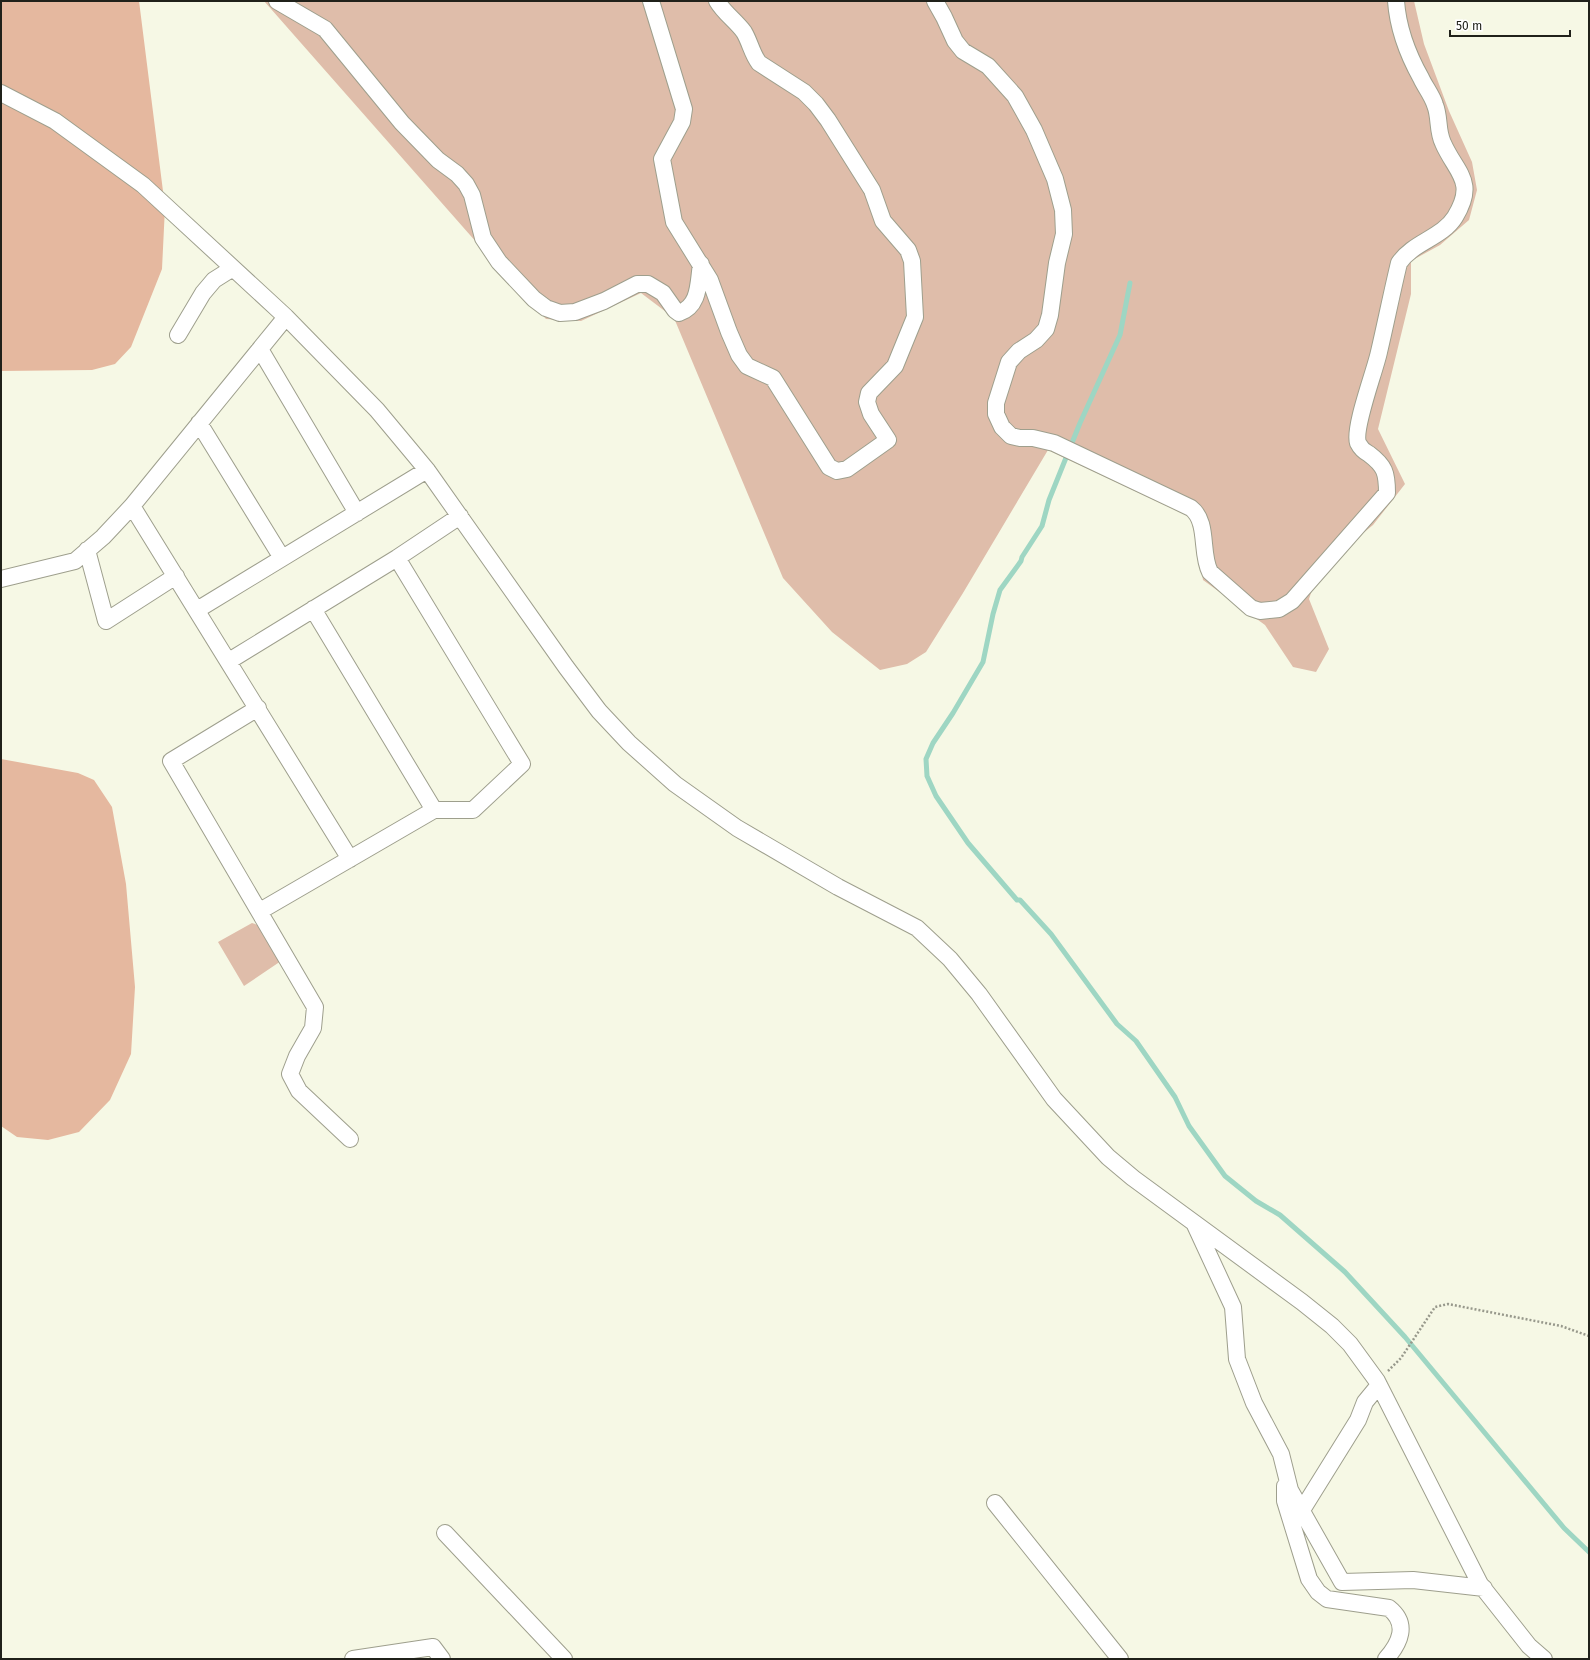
<svg xmlns="http://www.w3.org/2000/svg" width="1590" height="1660" viewBox="0 0 1590 1660" font-family="'Fira Sans',sans-serif">
  <style>
    .green { fill: #dfbdaa }
    .forest { fill: #e5b89f }
    .lines { fill: none; stroke-linecap: round; stroke-linejoin: round }
    .stream { stroke: #9ed6c3; stroke-width: 5 }
    .minor-casing { stroke: #9e9f8d; stroke-width: 18 }
    .path { stroke: #98998c; stroke-width: 2.5; stroke-dasharray: 2 2; stroke-linecap: butt }
    .minor { stroke: #fff; stroke-width: 16 }
  </style>
  <rect width="100%" height="100%" fill="#f6f8e5"/>
  <path class="green" d="M264,1H1414L1424,44L1449,111L1472,162L1477,190L1469,220L1440,245L1411,261V294L1378,429L1405,484L1373,525L1319,569L1309,599L1329,649L1316,672L1293,667L1265,625L1203,580L1198,546L1190,517L1048,450L963,593L926,652L907,664L880,670L832,632L783,578L674,318L641,293L581,321L546,319L514,285Z
    M252,923L261,926L281,961L244,986L218,942Z"/>
  <path class="forest" d="M1,1H139L165,207L162,269L131,347L115,364L92,370L1,371Z
    M1,759L78,773L94,780L112,807L126,884L135,987L131,1054L110,1100L79,1132L48,1140L17,1137L1,1126Z"/>
  <g class="lines">
    <path class="stream" d="M1130,283L1120,335L1080,423L1049,500L1042,526L1022,557L1021,561L1000,590L993,614L983,662L953,713L933,743L926,759L927,776L936,796L968,843L1017,900H1020L1051,934L1117,1024L1136,1041L1175,1097L1189,1126L1225,1176L1256,1201L1280,1215L1345,1272L1405,1337L1564,1528L1589,1552"/>
    <defs>
      <path id="minor" d="M277,1L325,29L402,123L438,160L457,174L466,184L472,195L483,238L499,262L534,299L546,308L560,313L575,312L604,301L637,284H648L663,293L675,310L679,313C700,306 698,283 701,264
        M651,1L684,109L682,122L662,159L674,222L710,280L729,332L739,355L747,366L773,378L829,467L837,471L847,469L888,440L871,414L867,402L869,393L895,366L915,317L912,261L908,250L883,221L872,190L828,120L816,104L804,92L759,63C752,54 750,42 744,32C736,21 724,13 717,1
        M935,1L944,17L955,41L963,51L988,66L1015,96L1034,130L1055,179L1063,210L1064,234L1057,263L1050,315L1046,329L1036,340L1019,351L1009,362L996,403V414L1002,427L1011,436L1020,438H1033L1054,443L1191,508C1209,522 1200,553 1210,572L1251,608L1260,611L1279,609L1292,601L1387,493C1387,473 1385,466 1369,454C1365,452 1360,447 1358,443C1353,428 1375,371 1379,352C1386,322 1392,292 1399,263C1413,242 1442,238 1455,217C1477,181 1456,173 1443,143C1437,131 1440,117 1435,105C1432,95 1425,87 1421,78C1407,53 1398,29 1396,1
        M1,93L55,121L143,185L286,317L377,410L427,470L566,667L599,711L629,743L675,784L737,828L838,887L917,928L950,959L979,994L1054,1099L1108,1157L1133,1178L1302,1302L1332,1326L1350,1344L1377,1381L1480,1584L1529,1646L1544,1659
        M178,335L203,293L214,280L233,268
        M260,349L357,513
        M199,423L282,558
        M132,506L350,859
        M87,550L106,621L176,576
        M1,579L75,561L103,537L132,506L286,317
        M313,609L434,810
        M197,610L427,470
        M229,661L397,558L460,516
        M258,708L171,761L315,1007L313,1028L297,1056L290,1074L299,1091L350,1139
        M260,911L434,810H473L522,764L397,558
        M1195,1225L1233,1307L1237,1359L1254,1403L1281,1454L1290,1490L1342,1582L1413,1580L1484,1588
        M1285,1486V1501L1309,1579L1318,1592L1327,1599L1389,1608C1409,1624 1400,1643 1386,1659
        M995,1503L1120,1659
        M1302,1510L1358,1420L1365,1402L1379,1385
        M445,1533L564,1659
        M353,1659L433,1647L442,1659"/>
    </defs>
    <use href="#minor" class="minor-casing"/>
    <path class="path" d="M1388,1371L1401,1358L1435,1307L1448,1304L1561,1326L1589,1336"/>
    <use href="#minor" class="minor"/>
  </g>
  <rect width="1590" height="1660" fill="none" stroke="#20211a" stroke-width="4"/>
  <path d="M1450 30v6h120v-6" fill="none" stroke="#20211a" stroke-width="2"/>
  <text x="1456" y="30" font-size="12" fill="#20211a" stroke="#ffffff" stroke-width="3" paint-order="stroke">50 m</text>
</svg>
